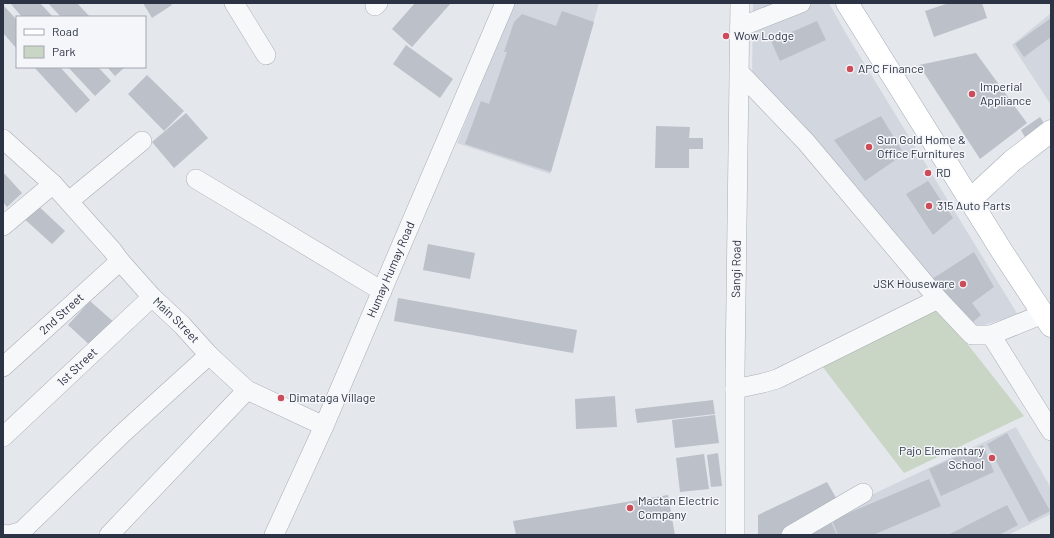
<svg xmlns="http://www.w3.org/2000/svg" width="1054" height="538" viewBox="0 0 1054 538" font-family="Barlow,sans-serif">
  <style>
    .built { fill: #d2d6de }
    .green { fill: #c9d5c5 }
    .building { fill: #bbc0c9 }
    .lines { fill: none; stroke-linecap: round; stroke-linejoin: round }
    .minor-casing { stroke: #a9adb6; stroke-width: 20 }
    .major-casing { stroke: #a3aab7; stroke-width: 23 }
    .minor { stroke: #f7f8fa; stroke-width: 19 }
    .major { stroke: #fff; stroke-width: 22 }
    .poi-dot { fill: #cd4c5a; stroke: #f4f6f9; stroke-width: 1.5 }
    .labels { text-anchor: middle; stroke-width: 3; stroke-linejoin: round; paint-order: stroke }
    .poi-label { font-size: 12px; fill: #2c3344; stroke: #f4f6f9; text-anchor: start }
    .street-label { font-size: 12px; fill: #2c3344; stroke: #f4f6f9 }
  </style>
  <rect width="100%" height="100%" fill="#e4e7ec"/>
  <path class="built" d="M514,3H599L550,174L457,143Z
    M753,3H829L845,32L1018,315L977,327L752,75Z
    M1051,13V105L1012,45Z
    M1016,427L1051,488V514L1008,535H798L852,504Z"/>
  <path class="green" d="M936,304L1024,416L904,473L822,366Z"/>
  <path class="building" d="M10,3H40L53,17H22Z
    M48,3H77L90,17H61Z
    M143,3H170L172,5L152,18Z
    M415,3H451L412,47L392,29Z
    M949,3H982L987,18L934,37L925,11Z
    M3,5L17,20V49L3,33Z
    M562,11L594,22L551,172L465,144L481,101L489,104L507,52H504L514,22L522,14L556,26Z
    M1051,18V37L1024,57L1015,44Z
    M817,21L826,40L780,61L771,41Z
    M406,45L453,79L440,98L393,64Z
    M976,53L1027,123L980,159L919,65Z
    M34,67H60L90,100L76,113Z
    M68,67H98L111,81L95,96Z
    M107,67H125L115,76Z
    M147,75L184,111L164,131L128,94Z
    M186,113L208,138L174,168L152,142Z
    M881,116L904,154L865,181L834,140Z
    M1040,117L1045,125L1026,139L1021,130Z
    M656,126L690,127L689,138H703V149H689V168H655Z
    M3,172L22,193L7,207L3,202Z
    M928,181L953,218L933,235L906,194Z
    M33,201L65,231L52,244L20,215Z
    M428,244L475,253L470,279L423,270Z
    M974,252L994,287L972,303L981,315L973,322L929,281Z
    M398,298L577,330L573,353L394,321Z
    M90,301L116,324L94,349L68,325Z
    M615,396L617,427L576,429L575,399Z
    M713,400L715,414L637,423L635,409Z
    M715,415L719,443L675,448L672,420Z
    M1007,433L1050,511L1029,522L987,444Z
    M983,445L994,472L941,496L929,469Z
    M718,453L722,486L711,487L707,455Z
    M704,454L709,489L680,492L676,458Z
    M929,479L941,506L873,535H838L832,520Z
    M827,482L839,503L785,535H758V515Z
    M668,495L675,535H516L513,521Z
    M1007,505L1018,525L999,535H948Z
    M831,522L837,535H803Z"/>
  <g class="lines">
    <defs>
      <g id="minor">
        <path d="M234,3L266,55"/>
        <path d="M375,6L378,3"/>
        <path d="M740,27L801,3"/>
        <path d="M740,73L806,142L938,299L972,335H991L1043,314"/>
        <path id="s1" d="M3,139L53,184L112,250L120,261L152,297L182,325L209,355L247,390L324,426"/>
        <path d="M196,179L382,291"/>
        <path d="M69,201L142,141"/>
        <path d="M3,226L53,184"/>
        <path d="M991,335L1051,431"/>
        <path id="s2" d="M3,367L120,261"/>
        <path d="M735,389L763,383L777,379L938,299"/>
        <path id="s3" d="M3,437L152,297"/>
        <path d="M3,534L9,535L22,531L123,433L209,355"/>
        <path d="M109,535L247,390"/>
        <path id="s4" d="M274,535L324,426L505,3"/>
        <path id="s5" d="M735,535V372L740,3"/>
        <path d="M791,535L863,493"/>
      </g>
      <path id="major" d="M847,3L1003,253L1051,326
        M970,200L1012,161L1051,131"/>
    </defs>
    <use href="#minor" class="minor-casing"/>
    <use href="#major" class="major-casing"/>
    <use href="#minor" class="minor"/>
    <use href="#major" class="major"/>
  </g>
  <g class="poi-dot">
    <circle cx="726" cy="36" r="4"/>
    <circle cx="850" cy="69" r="4"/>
    <circle cx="972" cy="94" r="4"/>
    <circle cx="869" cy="147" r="4"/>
    <circle cx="928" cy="173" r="4"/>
    <circle cx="929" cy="206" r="4"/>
    <circle cx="963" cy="284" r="4"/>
    <circle cx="281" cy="398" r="4"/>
    <circle cx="992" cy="458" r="4"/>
    <circle cx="630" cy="508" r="4"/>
  </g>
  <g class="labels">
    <g class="poi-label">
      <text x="734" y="40">Wow Lodge</text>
      <text x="858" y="73">APC Finance</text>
      <text x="980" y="91">Imperial<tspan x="980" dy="14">Appliance</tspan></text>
      <text x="877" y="144">Sun Gold Home &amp;<tspan x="877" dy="14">Office Furnitures</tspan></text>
      <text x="936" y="177">RD</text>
      <text x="937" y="210">315 Auto Parts</text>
      <text x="955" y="288" text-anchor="end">JSK Houseware</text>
      <text x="289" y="402">Dimataga Village</text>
      <text x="984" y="455" text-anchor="end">Pajo Elementary<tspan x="984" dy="14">School</tspan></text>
      <text x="638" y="505">Mactan Electric<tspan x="638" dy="14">Company</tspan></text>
    </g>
    <g class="street-label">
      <text dy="4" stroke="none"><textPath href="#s5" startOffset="266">Sangi Road</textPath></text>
      <text dy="4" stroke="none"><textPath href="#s4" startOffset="290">Humay Humay Road</textPath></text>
      <text dy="4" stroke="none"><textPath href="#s2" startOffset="79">2nd Street</textPath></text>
      <text dy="4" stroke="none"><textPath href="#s1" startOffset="251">Main Street</textPath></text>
      <text dy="4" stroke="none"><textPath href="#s3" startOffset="102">1st Street</textPath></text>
    </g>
  </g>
  <rect width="1054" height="538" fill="none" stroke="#2c3344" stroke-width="8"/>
  <rect x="16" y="16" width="130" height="52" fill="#f4f6f9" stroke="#a4a8b1"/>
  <rect x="24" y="29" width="20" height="6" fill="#ffffff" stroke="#a4a8b1"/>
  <text x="52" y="36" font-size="12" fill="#2c3344">Road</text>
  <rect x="24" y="46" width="20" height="12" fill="#c9d5c5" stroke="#a4a8b1"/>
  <text x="52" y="56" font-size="12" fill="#2c3344">Park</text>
</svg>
